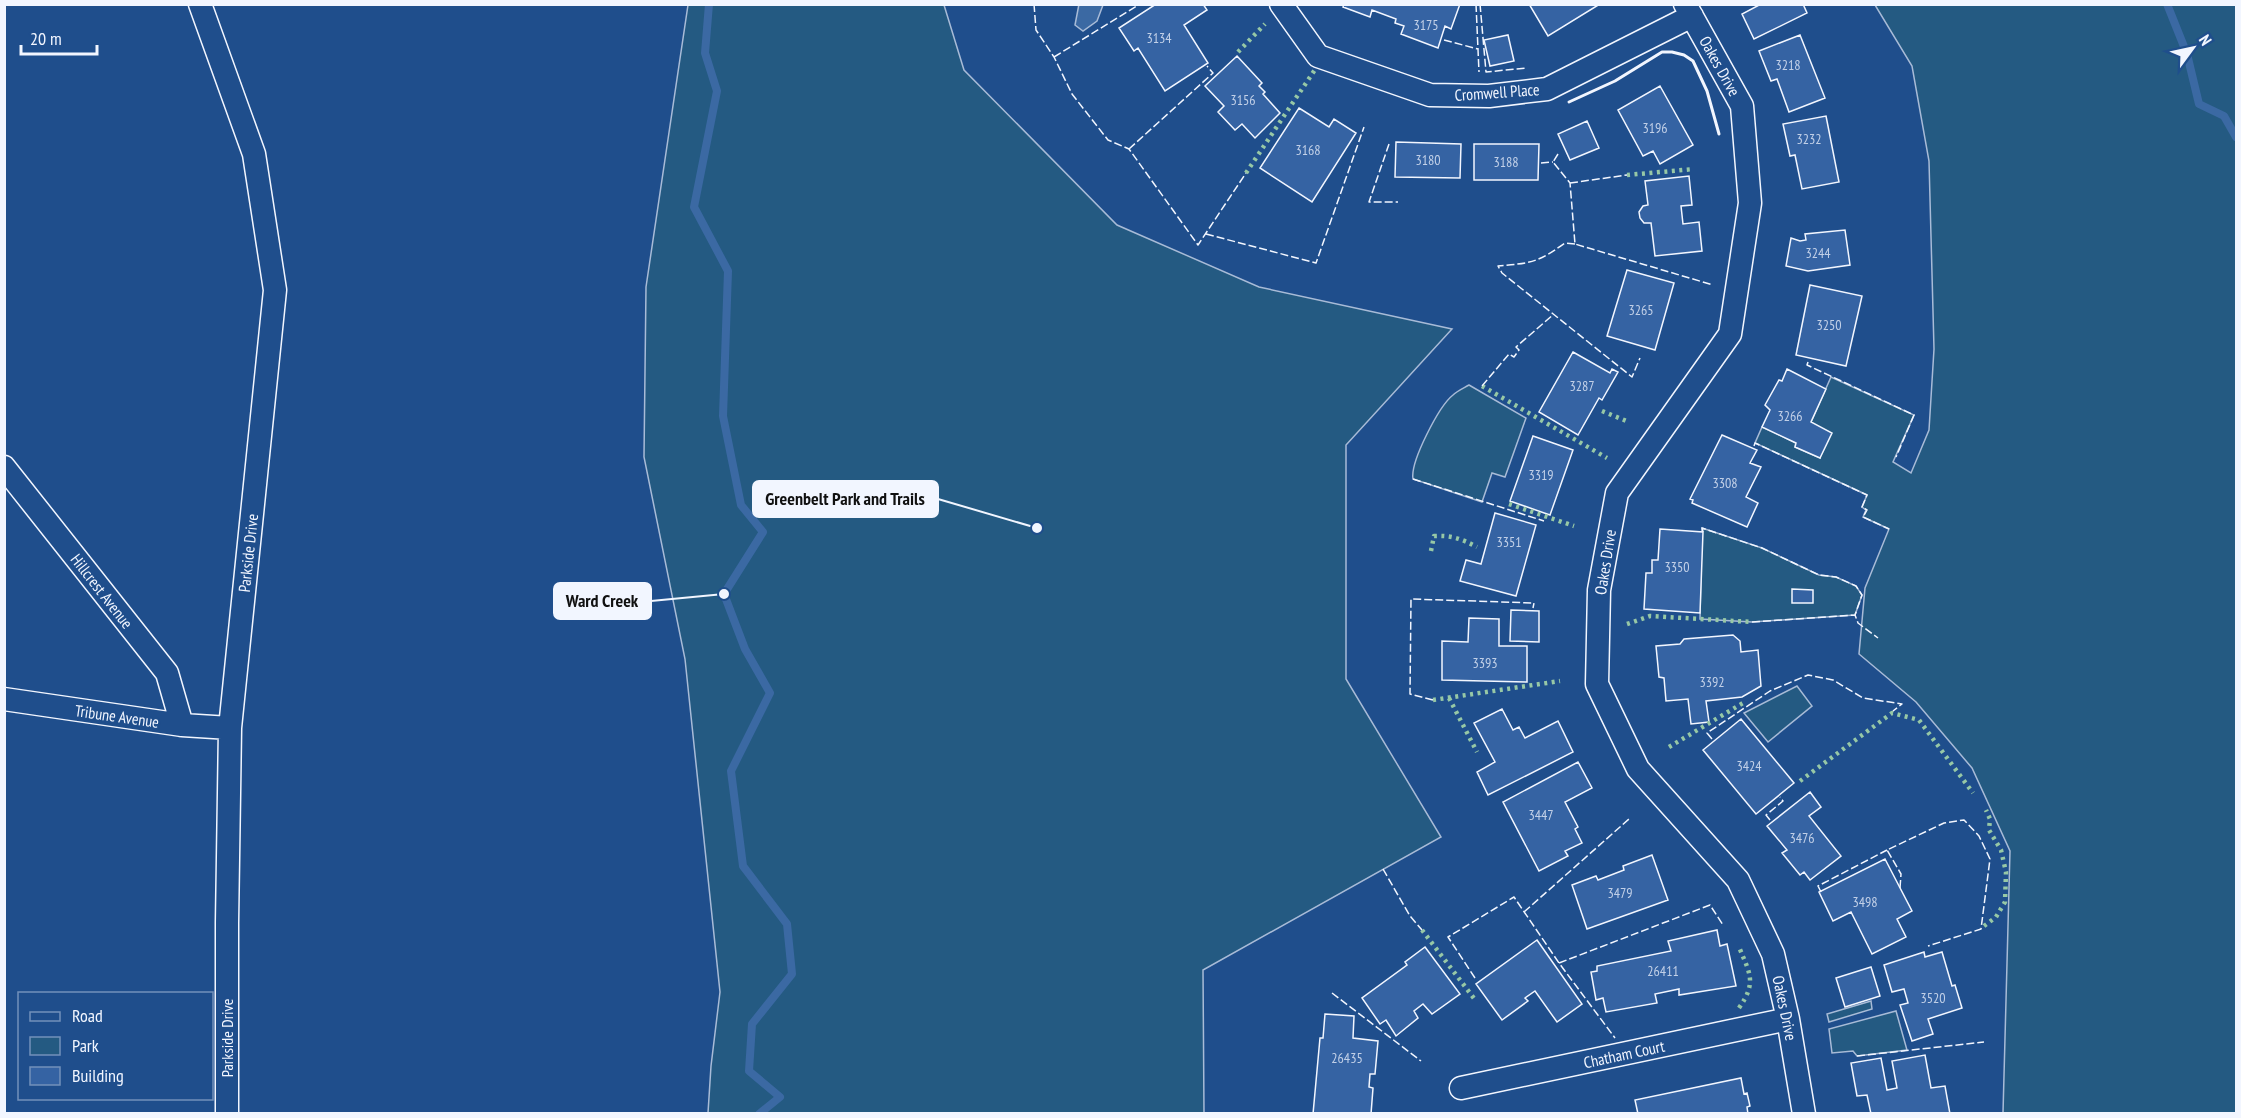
<svg xmlns="http://www.w3.org/2000/svg" width="2241" height="1118" viewBox="0 0 2241 1118" font-family="'PT Sans Narrow',sans-serif">
  <style>
    .green { fill: #245a82; stroke: #a8bbd7; stroke-width: 1.5 }
    .water { fill: #3b69a3; stroke: #a8bbd7; stroke-width: 1.5 }
    .lines { fill: none; stroke-linecap: round; stroke-linejoin: round }
    .stream { stroke: #3b69a3; stroke-width: 8 }
    .building { fill: #3563a3; stroke: #f2f6ff; stroke-width: 1.5 }
    .street-casing { stroke: #f2f6ff; stroke-width: 25 }
    .street { stroke: #1f4e8c; stroke-width: 22 }
    .hedge { stroke: #97c8a6; stroke-width: 4.5; stroke-dasharray: 3 4.5; stroke-linecap: butt }
    .fence { stroke: #f2f6ff; stroke-width: 1.5; stroke-dasharray: 8 3; stroke-linecap: butt }
    .wall { stroke: #f2f6ff; stroke-width: 3 }
    .labels { text-anchor: middle; stroke-width: 4.5; stroke-linejoin: round; paint-order: stroke }
    .number-label { font-size: 14px; fill: #c3d1e8 }
    .street-label { font-size: 16px; fill: #f2f6ff; stroke: #1f4e8c }
    .leader { fill: none; stroke: #f2f6ff; stroke-width: 2 }
    .callout-dot { fill: #f2f6ff; stroke: #1f4e8c; stroke-width: 2 }
    .callout { fill: #f2f6ff; stroke: #f2f6ff; stroke-width: 2 }
    .callout-label { font-size: 18px; text-anchor: middle; font-weight: bold; fill: #111 }
  </style>
  <rect width="100%" height="100%" fill="#1f4e8c"/>
  <path class="green" d="M688,5H944L964,70L1117,225L1259,287L1452,329L1346,445V679L1441,837L1203,970L1204,1113H708L711,1066L720,992L685,659L644,457L646,287Z
    M1875,5H2236V1113H2003L2010,851L1972,768L1916,702L1859,654L1865,588L1889,529L1863,517L1866,510L1862,507L1867,495L1755,443L1762,427L1796,443L1795,447L1820,458L1811,422L1831,377L1914,415L1893,462L1911,473L1929,430L1934,349L1929,161L1912,66Z
    M1469,385L1526,418L1505,477L1492,473L1482,502L1413,479C1410,462 1439,406 1453,395C1457,391 1464,388 1469,385Z
    M1702,528L1762,548L1819,575L1836,577L1856,586L1862,595L1855,615L1752,622L1700,619Z
    M1797,686L1812,706L1768,742L1744,713Z
    M1871,1001L1872,1009L1829,1022L1827,1014Z
    M1896,1011L1907,1050L1857,1056L1853,1051L1832,1053L1829,1029Z"/>
  <path class="water" d="M1079,4L1103,5L1097,21L1083,31L1075,25Z"/>
  <g class="lines">
    <path class="stream" d="M709,4L705,53L717,91L694,207L728,271L723,416L741,505L763,532L724,594L745,649L770,693L731,771L743,866L787,924L792,974L752,1024L749,1071L780,1097L759,1114
      M2167,4L2187,54L2199,104L2224,116L2236,137"/>
  </g>
  <path class="building" d="M1156,4H1203L1207,10L1184,25L1208,63L1165,91L1138,48L1134,51L1119,28Z
    M1344,4H1460L1451,29L1445,26L1438,48L1401,34L1404,26L1395,23L1396,19L1372,10L1370,17L1343,7Z
    M1529,4H1600L1548,36Z
    M1761,4H1803L1807,13L1754,39L1742,14Z
    M1508,35L1514,61L1490,66L1484,40Z
    M1800,35L1825,98L1789,112L1777,79L1771,81L1759,51Z
    M1237,56L1262,83L1259,86L1265,92L1263,94L1280,113L1255,138L1242,124L1235,130L1218,112L1224,106L1205,86Z
    M1660,86L1693,145L1660,164L1653,151L1643,156L1618,110Z
    M1299,108L1329,127L1334,119L1356,133L1312,202L1260,168Z
    M1826,116L1839,182L1802,189L1795,155L1790,156L1783,124Z
    M1587,121L1599,148L1570,160L1558,134Z
    M1396,142L1461,144L1460,178L1395,177Z
    M1474,144H1539L1538,180H1474Z
    M1689,176L1692,205L1681,206L1683,224L1699,222L1702,251L1655,256L1651,223H1644L1640,218L1639,212L1643,206L1648,205L1645,181Z
    M1845,230L1850,265L1808,271L1786,266L1791,238L1800,241L1806,240L1805,234Z
    M1627,270L1674,283L1655,350L1607,336Z
    M1810,285L1862,296L1846,366L1796,355Z
    M1573,352L1610,373L1612,369L1618,372L1602,400L1599,398L1578,435L1539,412Z
    M1787,369L1826,389L1811,422L1832,433L1820,458L1795,447L1796,443L1762,427L1770,410L1765,405L1779,380L1782,381Z
    M1722,435L1757,450L1750,463L1761,467L1746,497L1758,503L1747,527L1692,503L1693,500L1690,499Z
    M1533,436L1573,450L1550,515L1510,501Z
    M1495,513L1536,525L1516,596L1460,581L1466,560L1481,564Z
    M1660,529L1703,532L1700,613L1644,609L1646,573H1652V560H1658Z
    M1792,589L1813,590V603H1792Z
    M1511,610L1539,611V642L1510,641Z
    M1469,618L1499,619V646H1527V682L1442,680V641L1468,642Z
    M1733,635L1740,641L1741,652L1758,650L1761,686L1742,697L1706,701L1709,722L1691,724L1688,699L1666,701L1664,678L1659,677L1656,646L1680,644L1684,639Z
    M1502,709L1513,730L1519,727L1525,738L1558,721L1573,752L1488,795L1477,772L1495,762L1474,723Z
    M1741,719L1794,783L1756,814L1703,750Z
    M1578,762L1592,788L1565,802L1578,827L1575,829L1582,843L1565,851L1568,856L1539,871L1503,802Z
    M1810,792L1821,807L1809,816L1841,856L1810,880L1804,872L1800,875L1782,853L1787,850L1767,826Z
    M1652,855L1668,900L1587,929L1572,885L1596,876L1598,880L1624,870L1623,866Z
    M1885,859L1912,911L1897,919L1906,937L1872,954L1851,912L1833,921L1819,892Z
    M1717,930L1720,946L1727,944L1736,986L1679,995V989L1655,994L1657,1003L1606,1012L1603,998L1596,1000L1591,972L1597,971V966L1671,951L1668,941Z
    M1537,940L1582,1004L1557,1022L1535,991L1525,998L1528,1001L1502,1020L1476,984Z
    M1425,947L1460,994L1432,1014L1423,1004L1414,1011L1418,1018L1396,1036L1386,1020L1380,1024L1362,998L1407,965L1405,962Z
    M1924,952L1925,957L1942,952L1952,986L1955,985L1962,1008L1928,1019L1933,1034L1912,1041L1900,1005L1908,1003L1904,989L1892,992L1884,965Z
    M1871,967L1880,996L1845,1007L1836,978Z
    M1325,1014L1354,1016L1353,1038L1378,1041L1375,1074H1370L1369,1087L1373,1088L1371,1114H1313L1320,1038H1323Z
    M1925,1055L1931,1088L1945,1086L1950,1114H1871L1867,1095L1857,1096L1851,1063L1881,1058L1887,1090L1897,1088L1892,1061Z
    M1741,1078L1744,1094L1747,1093L1750,1106L1747,1107L1748,1114H1638L1635,1100Z"/>
  <g class="lines">
    <defs>
      <path id="street" d="M200,4L254,154L275,290L230,728L227,923V1114
        M1281,4L1318,56L1430,95L1489,96L1547,89L1692,16
        M1685,4L1742,106L1750,203L1730,334L1617,493L1599,590L1597,684L1638,769L1738,880L1773,954L1788,1019L1804,1114
        M4,467L167,673L182,725
        M4,699L182,725L230,728
        M1461,1088L1788,1019"/>
    </defs>
    <use href="#street" class="street-casing"/>
    <use href="#street" class="street"/>
    <path class="hedge" d="M1238,52L1265,24
      M1246,173L1316,68
      M1627,175L1694,169
      M1482,386L1607,458
      M1602,411L1629,422
      M1509,504L1574,526
      M1431,551L1434,536C1451,535 1462,539 1477,547
      M1627,624L1650,616L1752,622
      M1449,698L1477,752
      M1433,700L1560,681
      M1669,747L1743,703
      M1800,781L1892,713L1919,720L1973,793
      M1984,926L1996,917L2005,902L2006,872L2001,850L1989,830L1990,819L1986,810
      M1422,930L1476,1001
      M1739,1008C1757,982 1750,974 1739,947"/>
    <path class="fence" d="M1034,4L1036,30L1054,57L1072,94L1108,140L1129,149L1198,245L1246,173
      M1476,4L1479,72
      M1480,4L1486,72L1526,68
      M1444,40L1478,49
      M1054,57L1140,4
      M1389,144L1369,202H1398
      M1129,149L1213,73L1207,66
      M1558,154L1553,162L1570,183L1575,244L1713,285
      M1541,163L1553,162
      M1570,183L1627,175
      M1206,234L1316,263L1364,127
      M1575,244L1565,243C1537,263 1531,263 1498,266L1502,273L1632,377L1640,358
      M1808,362L1807,365L1914,415L1896,457
      M1482,386L1509,354L1514,357L1519,350L1516,347L1554,314
      M1754,446L1755,443L1867,495L1862,507L1867,510L1863,517L1889,529
      M1413,479L1544,521
      M1703,532L1702,528L1762,548L1819,575L1836,577L1856,586L1862,595L1855,615
      M1752,622L1855,615L1858,623L1878,638
      M1433,700L1410,694L1411,599L1534,603L1533,608
      M1712,739L1707,733L1770,691L1808,675L1833,680L1863,698L1902,704L1893,711
      M1770,820L1766,815L1783,801L1780,797
      M1383,869L1410,916L1422,930
      M1900,888L1901,874L1887,850L1944,823L1964,820L1979,836L1990,859L1981,929L1928,946
      M1821,892L1818,886L1887,850
      M1524,912L1629,819
      M1559,963L1710,905L1723,925
      M1475,978L1448,937L1514,897L1559,963L1615,1038
      M1332,993L1421,1061
      M1857,1056L1984,1042"/>
    <path class="wall" d="M1569,102L1615,81L1662,52H1672L1684,55L1693,61L1707,91L1719,134"/>
  </g>
  <g class="labels">
    <g class="number-label">
      <text x="1426" y="30">3175</text>
      <text x="1159" y="43">3134</text>
      <text x="1788" y="70">3218</text>
      <text x="1243" y="105">3156</text>
      <text x="1655" y="133">3196</text>
      <text x="1809" y="144">3232</text>
      <text x="1308" y="155">3168</text>
      <text x="1428" y="165">3180</text>
      <text x="1506" y="167">3188</text>
      <text x="1818" y="258">3244</text>
      <text x="1641" y="315">3265</text>
      <text x="1829" y="330">3250</text>
      <text x="1582" y="391">3287</text>
      <text x="1790" y="421">3266</text>
      <text x="1541" y="480">3319</text>
      <text x="1725" y="488">3308</text>
      <text x="1509" y="547">3351</text>
      <text x="1677" y="572">3350</text>
      <text x="1485" y="668">3393</text>
      <text x="1712" y="687">3392</text>
      <text x="1749" y="771">3424</text>
      <text x="1541" y="820">3447</text>
      <text x="1802" y="843">3476</text>
      <text x="1620" y="898">3479</text>
      <text x="1865" y="907">3498</text>
      <text x="1663" y="976">26411</text>
      <text x="1933" y="1003">3520</text>
      <text x="1347" y="1063">26435</text>
    </g>
    <g class="street-label">
      <text transform="translate(1720 66) rotate(61)" y="6">Oakes Drive</text>
      <text transform="translate(1497 92) rotate(-4)" y="6">Cromwell Place</text>
      <text transform="translate(248 553) rotate(-84)" y="6">Parkside Drive</text>
      <text transform="translate(1605 562) rotate(-81)" y="6">Oakes Drive</text>
      <text transform="translate(102 591) rotate(52)" y="6">Hillcrest Avenue</text>
      <text transform="translate(117 716) rotate(8)" y="6">Tribune Avenue</text>
      <text transform="translate(1785 1008) rotate(78)" y="6">Oakes Drive</text>
      <text transform="translate(227 1038) rotate(-90)" y="6">Parkside Drive</text>
      <text transform="translate(1624 1054) rotate(-12)" y="6">Chatham Court</text>
    </g>
  </g>
  <path class="leader" d="M1037 528L938 499M724 594L651 601"/>
  <g class="callout-dot">
    <circle cx="1037" cy="528" r="6"/>
    <circle cx="724" cy="594" r="6"/>
  </g>
  <g class="callout">
    <rect x="753" y="481" width="185" height="36" rx="6"/>
    <rect x="554" y="583" width="97" height="36" rx="6"/>
  </g>
  <g class="callout-label">
    <text x="845" y="505">Greenbelt Park and Trails</text>
    <text x="602" y="607">Ward Creek</text>
  </g>
  <rect width="2241" height="1118" fill="none" stroke="#f2f6ff" stroke-width="12"/>
  <rect x="18" y="992" width="195" height="108" fill="#1f4e8c" stroke="#7391ba" stroke-width="1.5"/>
  <rect x="30" y="1012" width="30" height="9" fill="#1f4e8c" stroke="#7391ba" stroke-width="1.5"/>
  <text x="72" y="1022" font-size="18" fill="#f2f6ff">Road</text>
  <rect x="30" y="1037" width="30" height="18" fill="#245a82" stroke="#7391ba" stroke-width="1.5"/>
  <text x="72" y="1052" font-size="18" fill="#f2f6ff">Park</text>
  <rect x="30" y="1067" width="30" height="18" fill="#3563a3" stroke="#7391ba" stroke-width="1.5"/>
  <text x="72" y="1082" font-size="18" fill="#f2f6ff">Building</text>
  <g transform="translate(2193 48) rotate(57)" stroke="#1f4e8c" stroke-width="4.5" paint-order="stroke">
  <path d="M0-4.5L10 22L0 15L-10 22Z" fill="#f2f6ff"/>
  <text y="-9" font-size="16" font-weight="bold" text-anchor="middle" fill="#f2f6ff">N</text>
  </g>
  <path d="M21 45v9h76v-9" fill="none" stroke="#f2f6ff" stroke-width="3"/>
  <text x="30" y="45" font-size="18" fill="#f2f6ff" stroke="#1f4e8c" stroke-width="4.5" paint-order="stroke">20 m</text>
</svg>
